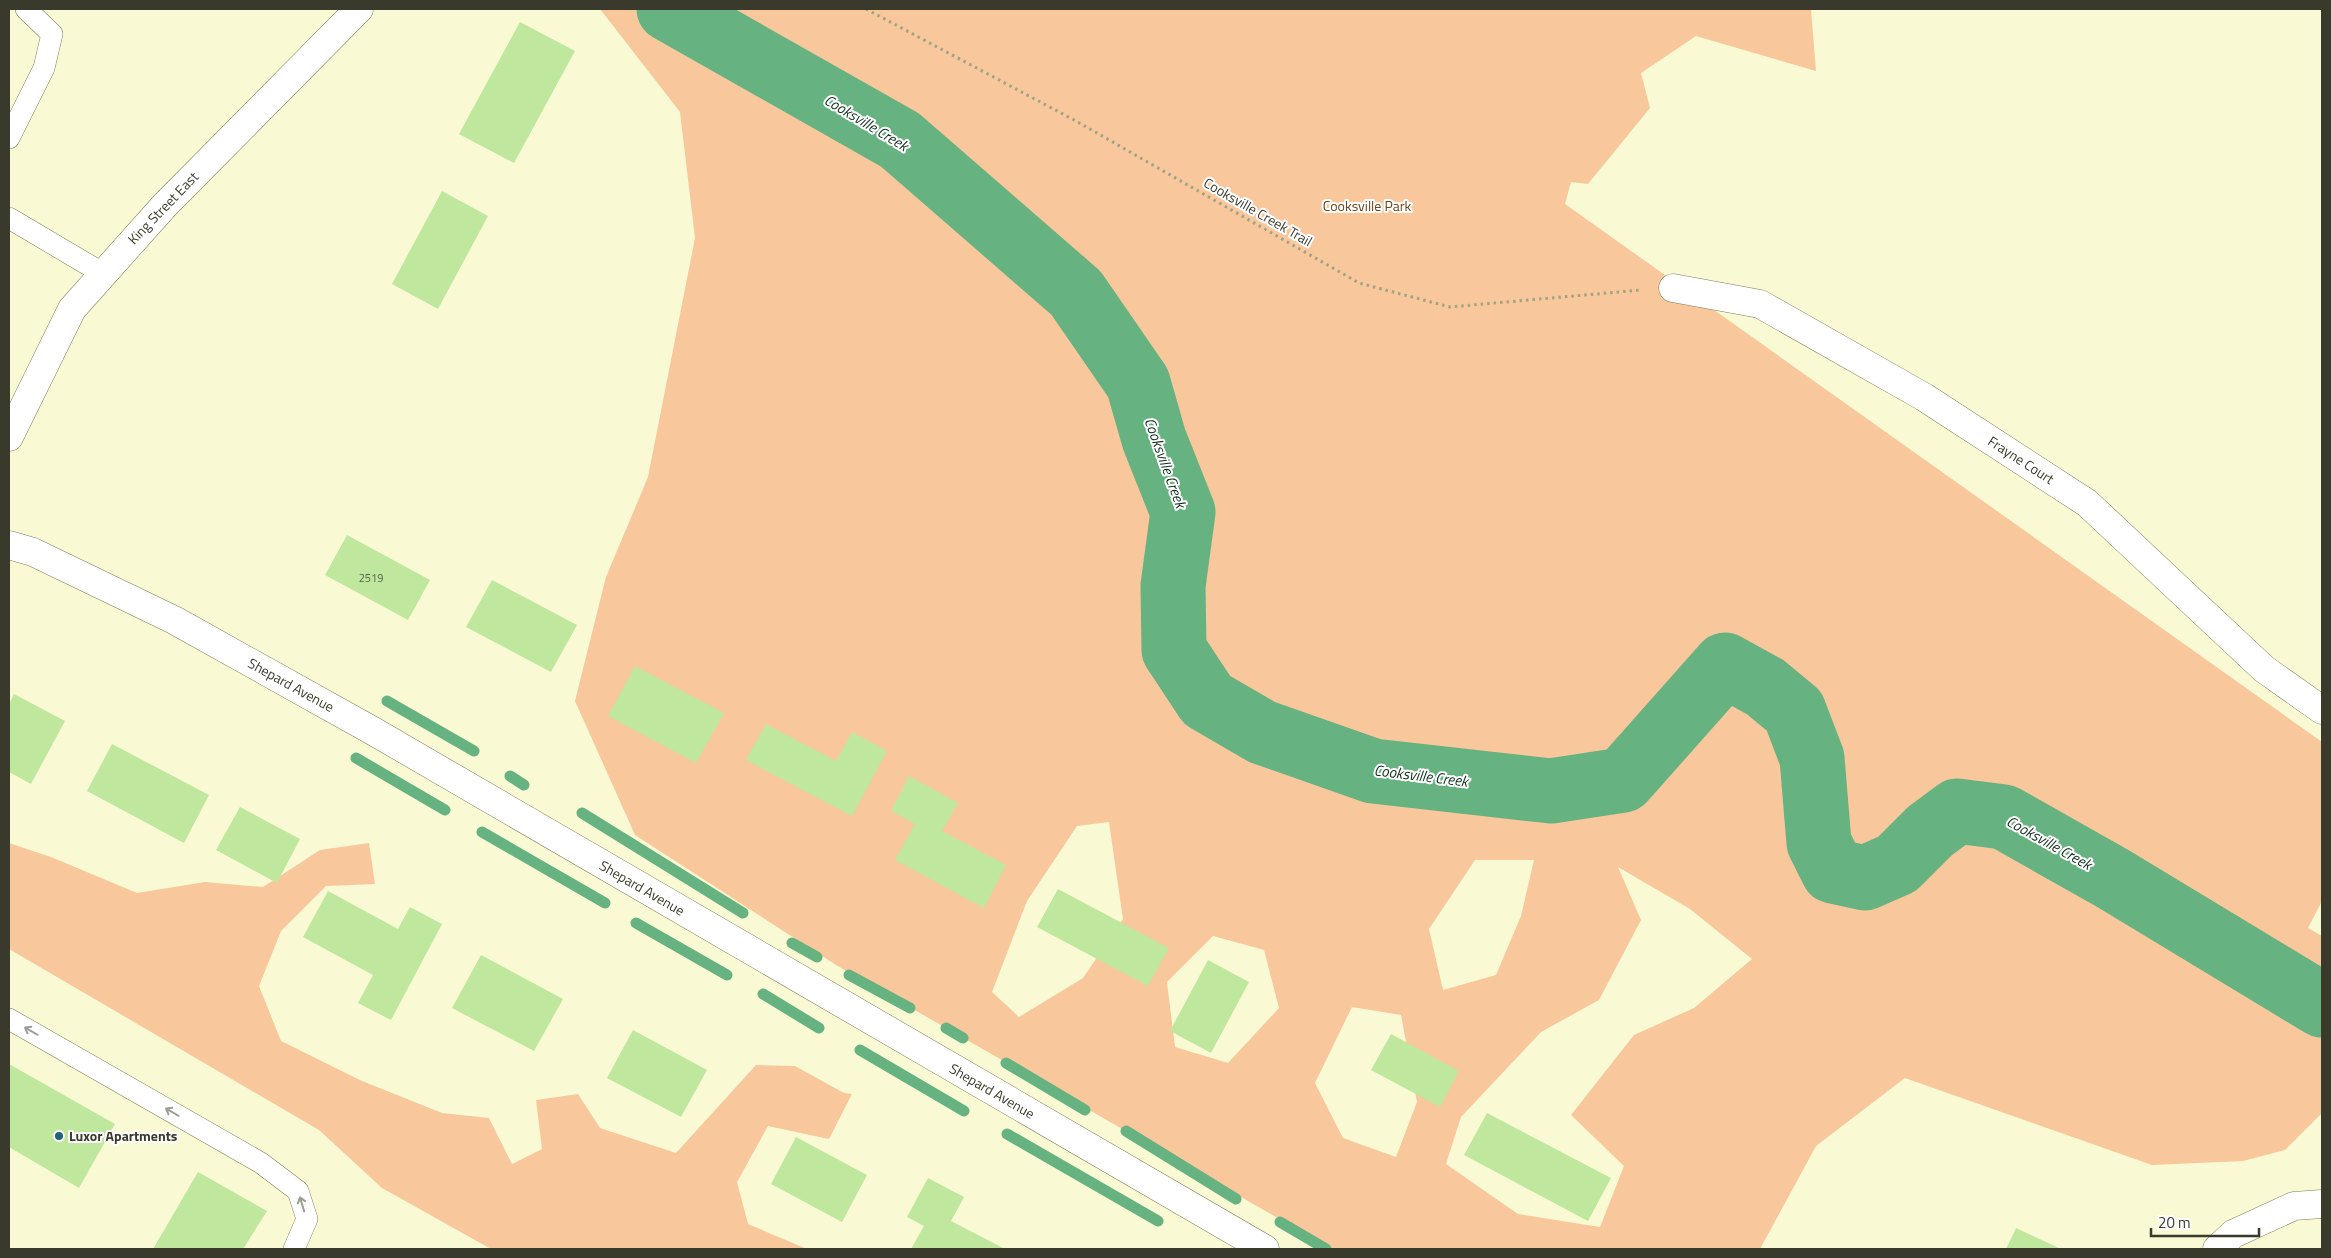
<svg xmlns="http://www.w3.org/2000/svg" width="2331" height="1258" viewBox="0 0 2331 1258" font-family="'Titillium Web',sans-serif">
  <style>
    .green { fill: #f8c79c; fill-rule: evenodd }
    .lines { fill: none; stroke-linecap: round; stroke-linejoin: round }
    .stream { stroke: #66b280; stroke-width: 11 }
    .river { stroke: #66b280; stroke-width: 65 }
    .building { fill: #bfe79d }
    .lane-casing { stroke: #7e7e5c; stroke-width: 22 }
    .street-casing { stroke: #7e7e5c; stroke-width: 29 }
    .path { stroke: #a1a286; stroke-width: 3; stroke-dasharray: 2.5 4; stroke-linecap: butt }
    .lane { stroke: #fff; stroke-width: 21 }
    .street { stroke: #fff; stroke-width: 28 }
    .oneway { stroke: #9c9c95 }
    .poi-dot { fill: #216376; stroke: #fff; stroke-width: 2 }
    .labels { text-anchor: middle; stroke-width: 4; stroke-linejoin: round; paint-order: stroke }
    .number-label { font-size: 11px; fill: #5a6548 }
    .park-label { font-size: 14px; fill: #6d4418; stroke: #fff }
    .street-label { font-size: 14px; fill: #393a2b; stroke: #fff }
    .poi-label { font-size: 14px; font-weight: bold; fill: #393a2b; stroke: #fff; text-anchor: start }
    .water-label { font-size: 15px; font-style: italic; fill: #10311c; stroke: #fff }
  </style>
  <rect width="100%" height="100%" fill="#f9fad4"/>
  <path class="green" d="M600,9H1811L1816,71L1696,36L1641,73L1650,108L1588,184L1571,182L1565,204L2322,742V901L2308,928L2322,936V1113L2285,1150L2243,1161L2152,1165L1905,1078L1816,1146L1760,1249H1332L836,965L635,835L575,701L606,577L648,477L695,238L680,112ZM1109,822L1123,919L1083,978L1019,1017L992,992L1027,901L1077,826ZM1475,860H1534L1521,916L1496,975L1443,990L1429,929ZM1618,867L1690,909L1752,959L1694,1008L1634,1035L1571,1115L1624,1166L1600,1227L1518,1214L1446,1164L1461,1117L1541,1032L1599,1000L1641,920ZM1213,936L1264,950L1279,1008L1228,1063L1175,1047L1167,982ZM1352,1007L1401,1015L1417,1102L1396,1157L1343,1138L1315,1083Z
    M9,843L51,857L137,893L205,882L263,887L320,850L369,843L375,884L326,886L281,931L259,986L281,1041L362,1081L442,1113L489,1118L512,1164L542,1149L536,1100L578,1094L600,1128L676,1153L756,1065L795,1066L844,1093L852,1094L829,1139L768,1126L737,1182L748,1224L807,1249H491L382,1188L319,1130L9,949Z"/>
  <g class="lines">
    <path class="stream" d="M387,701L474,751
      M356,758L445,810
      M510,776L524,785
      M582,813L743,913
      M482,832L605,903
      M636,923L727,975
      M792,943L817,957
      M849,975L910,1008
      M763,994L819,1028
      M946,1028L963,1038
      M860,1050L964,1111
      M1006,1063L1085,1110
      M1126,1131L1236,1199
      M1007,1134L1158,1221
      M1280,1222L1326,1249"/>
    <path class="river" d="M669,9L900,140L1076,293L1138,383L1154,439L1183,512L1173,586L1174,650L1207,700L1262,732L1373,771L1551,791L1623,780L1725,665L1765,687L1794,711L1812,758L1819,843L1833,871L1865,878L1897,864L1930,831L1957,811L2004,817L2112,878L2322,1005"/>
  </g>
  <path class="building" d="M520,22L575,51L514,163L459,134Z
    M442,191L488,216L438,309L392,284Z
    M347,535L430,580L408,620L325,575Z
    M492,580L577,625L551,672L466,627Z
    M635,666L724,713L696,763L608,716Z
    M14,694L65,721L31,784L9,772V704Z
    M766,724L836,761L852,732L887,751L852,816L746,760Z
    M112,744L209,795L184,843L87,791Z
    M909,776L958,803L942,831L1006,865L984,908L895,860L915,824L891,811Z
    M240,807L300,839L277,883L216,850Z
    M1058,889L1169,948L1148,986L1037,927Z
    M328,891L398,929L410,907L442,924L391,1020L358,1003L373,975L303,937Z
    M481,955L563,999L534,1051L452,1008Z
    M1208,960L1249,982L1211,1053L1170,1031Z
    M633,1030L707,1070L681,1117L607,1078Z
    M1391,1034L1459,1071L1440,1107L1371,1070Z
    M9,1064L115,1124L79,1188L9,1147Z
    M1487,1113L1611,1178L1588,1221L1464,1155Z
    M796,1137L867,1175L842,1222L771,1184Z
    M198,1172L267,1211L243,1249H153Z
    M928,1178L964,1197L951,1221L1005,1249H911L924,1226L907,1217Z
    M2016,1228L2061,1249H2006Z"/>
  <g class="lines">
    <defs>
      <path id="lane" d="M9,138L44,68L52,34L26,9
        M9,218L102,273
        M9,1019L261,1163L298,1191L307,1219L294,1249"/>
      <path id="street" d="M1673,288L1760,304L1924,397L2087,503L2264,669L2322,710
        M9,437L72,309L165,205L359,9
        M9,545L33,552L174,620L373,731L1265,1249
        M2217,1249L2233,1234L2294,1206L2322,1204"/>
    </defs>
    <use href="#lane" class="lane-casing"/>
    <use href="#street" class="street-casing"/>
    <path class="path" d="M866,9L1076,121L1359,283L1450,307L1641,290"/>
    <use href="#lane" class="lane"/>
    <use href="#street" class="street"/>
  </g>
  <defs><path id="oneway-shaft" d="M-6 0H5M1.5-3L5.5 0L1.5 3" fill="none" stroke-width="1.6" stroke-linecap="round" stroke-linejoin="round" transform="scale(1.25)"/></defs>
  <g class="oneway">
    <use href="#oneway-shaft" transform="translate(31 1031) rotate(-150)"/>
    <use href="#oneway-shaft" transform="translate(172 1112) rotate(-150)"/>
    <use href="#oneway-shaft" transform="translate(302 1204) rotate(-107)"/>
  </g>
  <circle class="poi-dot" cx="59" cy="1136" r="5"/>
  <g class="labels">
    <g class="number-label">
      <text x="371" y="582">2519</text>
    </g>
    <g class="park-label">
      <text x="1367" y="211">Cooksville Park</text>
    </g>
    <g class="street-label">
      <text transform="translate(163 208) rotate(-46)" y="5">King Street East</text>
      <text transform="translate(1258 212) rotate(30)" y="5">Cooksville Creek Trail</text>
      <text transform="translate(2021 460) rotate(33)" y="5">Frayne Court</text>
      <text transform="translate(291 685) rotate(29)" y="5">Shepard Avenue</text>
      <text transform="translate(642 888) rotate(30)" y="5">Shepard Avenue</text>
      <text transform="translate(992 1091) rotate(30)" y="5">Shepard Avenue</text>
    </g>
    <g class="poi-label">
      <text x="69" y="1141">Luxor Apartments</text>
    </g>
    <g class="water-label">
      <text transform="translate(866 123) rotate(31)" y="5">Cooksville Creek</text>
      <text transform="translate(1165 463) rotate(70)" y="5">Cooksville Creek</text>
      <text transform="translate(1421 776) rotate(7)" y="5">Cooksville Creek</text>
      <text transform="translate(2049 843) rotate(29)" y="5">Cooksville Creek</text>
    </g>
  </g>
  <rect width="2331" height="1258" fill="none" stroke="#393a2b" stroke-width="20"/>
  <path d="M2151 1228v8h108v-8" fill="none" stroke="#393a2b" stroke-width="2.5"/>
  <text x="2158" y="1228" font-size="15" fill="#393a2b" stroke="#ffffff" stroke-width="4" paint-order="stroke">20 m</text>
</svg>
